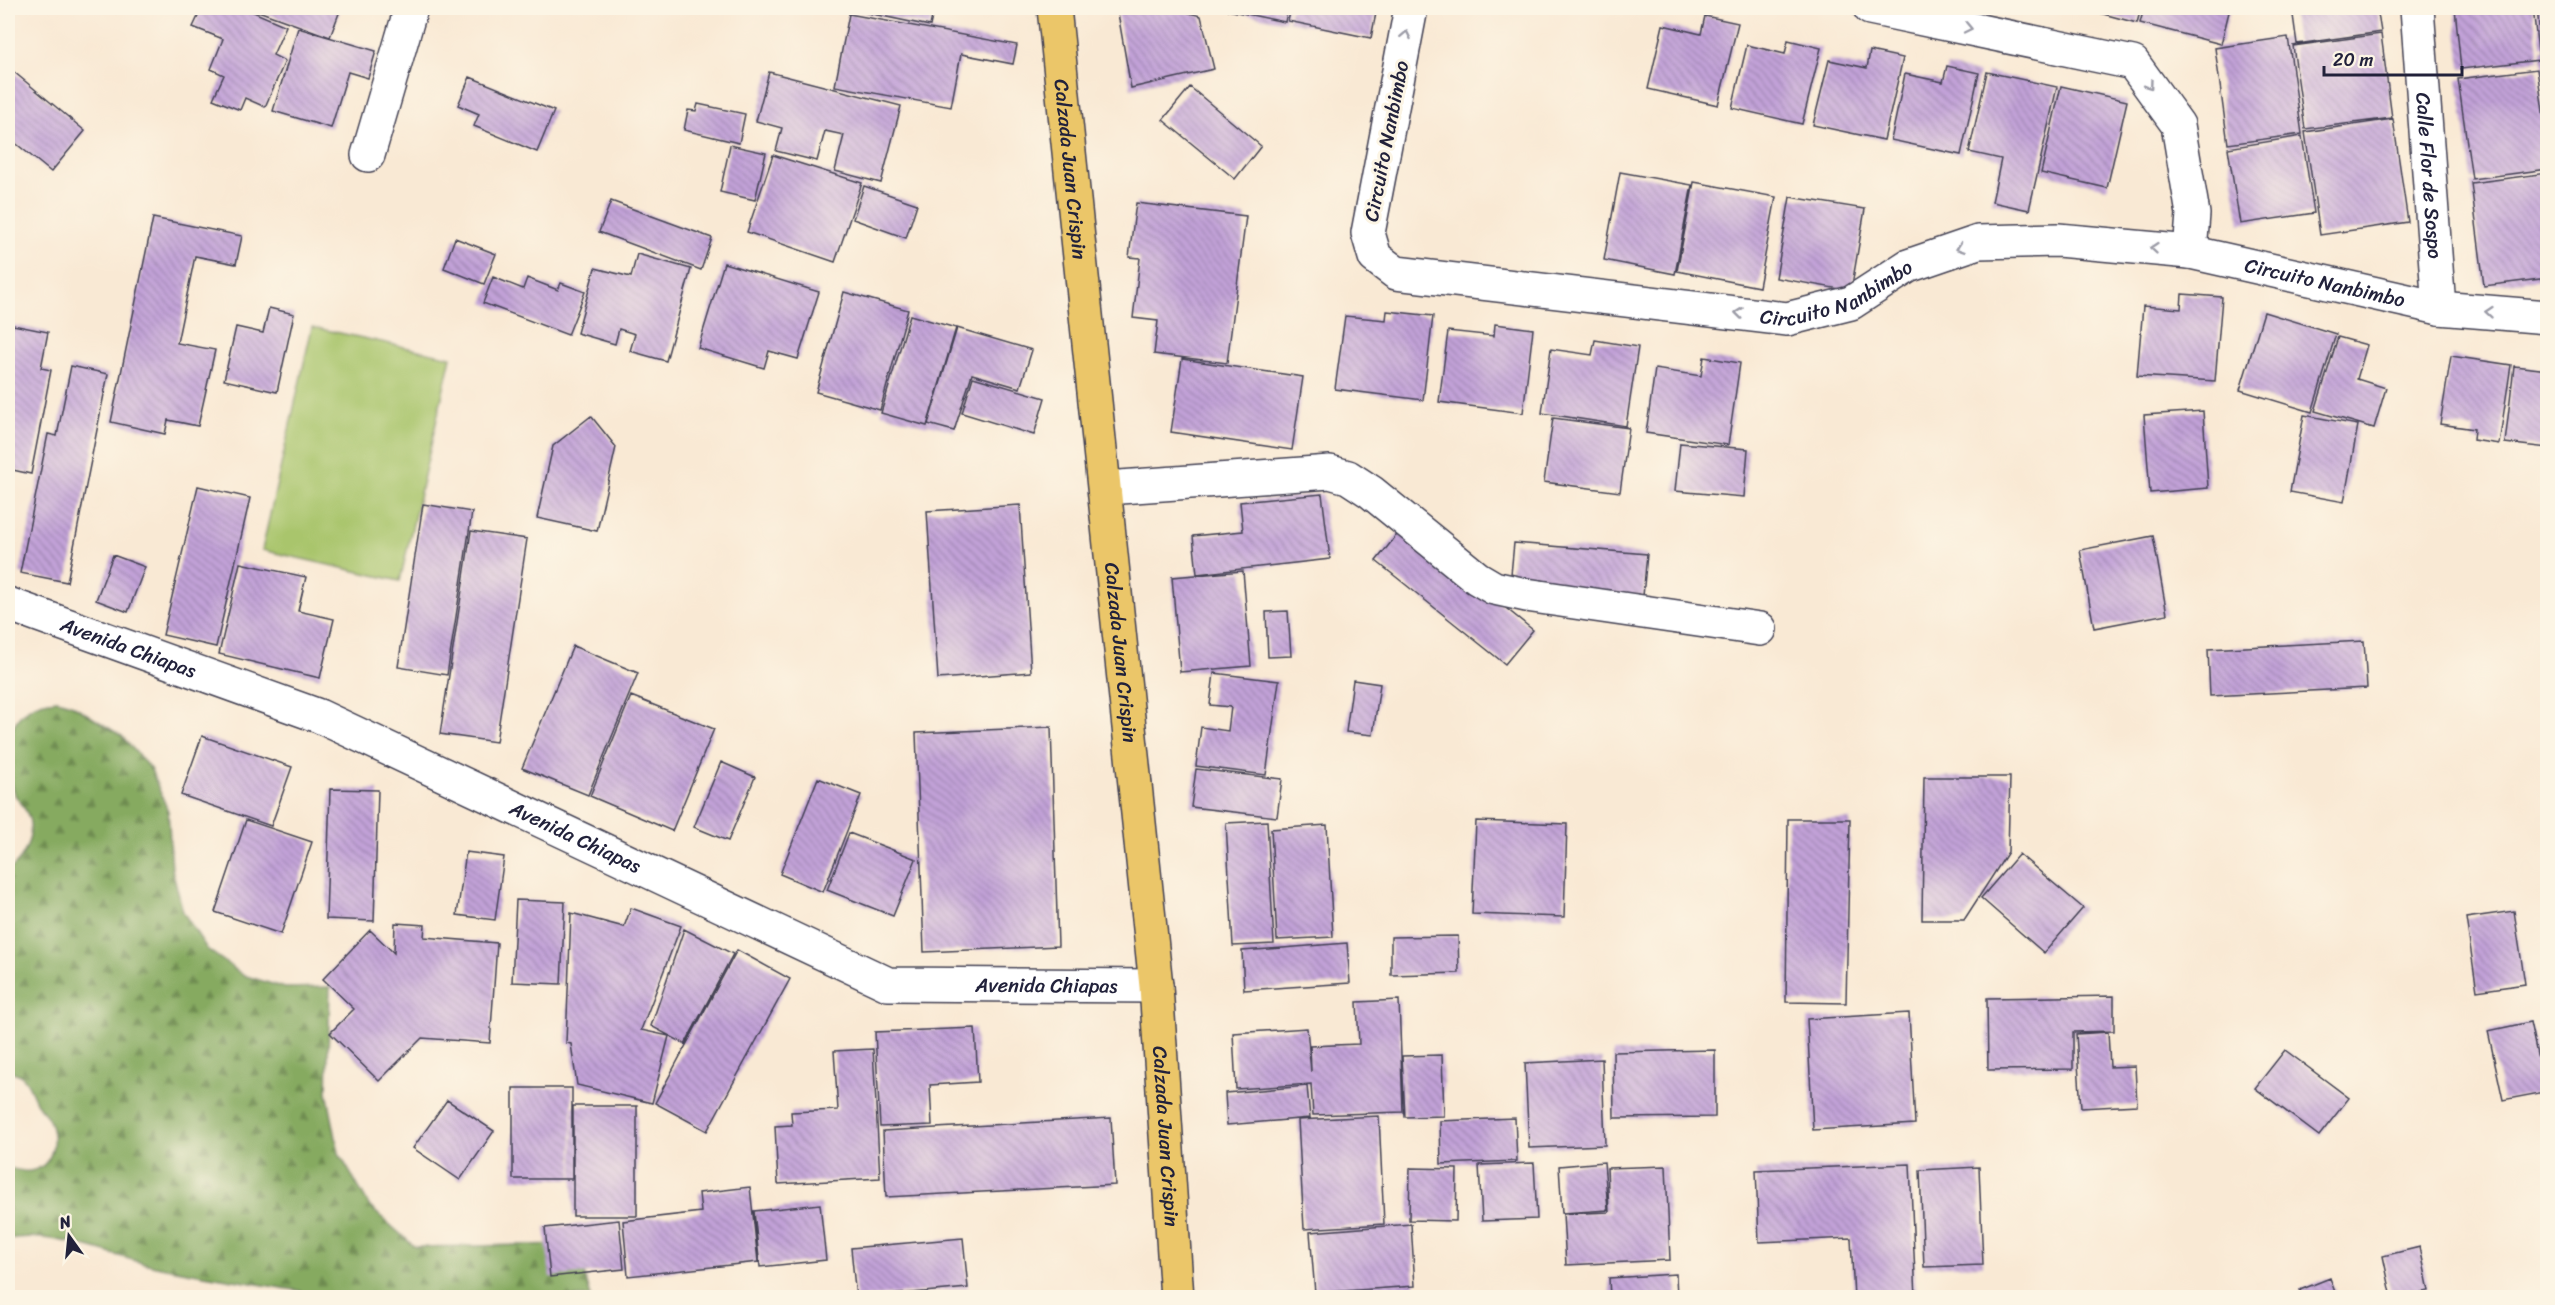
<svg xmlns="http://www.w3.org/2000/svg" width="2555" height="1305" viewBox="0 0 2555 1305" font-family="Sriracha,sans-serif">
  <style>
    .forest { fill: url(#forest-firs); stroke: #54664e; stroke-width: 1.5 }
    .pitch { fill: #a9c56c; stroke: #667454; stroke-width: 1.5 }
    .building { fill: url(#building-back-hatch) }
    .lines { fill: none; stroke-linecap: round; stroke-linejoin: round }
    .minor-casing { stroke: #424052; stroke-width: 36 }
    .major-casing { stroke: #424052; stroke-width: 36 }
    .minor { stroke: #fff; stroke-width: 33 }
    .major { stroke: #ebc669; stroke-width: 33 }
    .oneway { stroke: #9c9ca7 }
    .labels { text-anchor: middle; stroke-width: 6; stroke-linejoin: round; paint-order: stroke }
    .street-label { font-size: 20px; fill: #22223b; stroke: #fcf5e5 }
  </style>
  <defs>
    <pattern id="forest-firs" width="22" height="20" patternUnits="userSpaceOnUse" patternTransform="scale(1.5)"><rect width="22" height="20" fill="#86aa60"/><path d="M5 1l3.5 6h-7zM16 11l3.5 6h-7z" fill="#6d8a50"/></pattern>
    <pattern id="building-back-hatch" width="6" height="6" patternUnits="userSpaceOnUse" patternTransform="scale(1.5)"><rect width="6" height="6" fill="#c2a2d8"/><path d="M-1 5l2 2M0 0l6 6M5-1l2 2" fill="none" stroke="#9d84b0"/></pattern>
  </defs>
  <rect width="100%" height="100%" fill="#fcf5e5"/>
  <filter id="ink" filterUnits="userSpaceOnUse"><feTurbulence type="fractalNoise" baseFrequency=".0167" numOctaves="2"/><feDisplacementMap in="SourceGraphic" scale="12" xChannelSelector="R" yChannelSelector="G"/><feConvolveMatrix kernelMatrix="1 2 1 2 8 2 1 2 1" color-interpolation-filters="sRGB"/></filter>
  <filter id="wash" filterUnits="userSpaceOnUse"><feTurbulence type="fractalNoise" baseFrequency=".008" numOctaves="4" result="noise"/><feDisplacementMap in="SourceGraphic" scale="24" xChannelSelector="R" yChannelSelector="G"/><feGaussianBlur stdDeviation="1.35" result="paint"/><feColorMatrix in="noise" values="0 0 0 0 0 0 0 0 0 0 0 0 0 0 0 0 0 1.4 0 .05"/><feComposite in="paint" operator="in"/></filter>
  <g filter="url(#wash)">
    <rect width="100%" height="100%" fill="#f9e9d4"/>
    <path class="forest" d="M57,700L71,704L122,736L151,770L168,811L172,869L183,912L207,949L243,975L285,988L330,987L327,1092L339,1153L370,1207L415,1247L576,1244L591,1297H300L301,1291C253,1283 204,1276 156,1266C111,1256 53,1230 8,1239V1168C15,1169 23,1172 30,1171C55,1167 58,1136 48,1118C46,1114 42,1111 39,1107C29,1091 30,1074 8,1071V871C23,860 32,842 30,823C29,810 18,802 13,791C0,750 7,703 57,700Z"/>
    <path class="pitch" d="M312,327L451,357L400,581L262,550Z"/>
    <g id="blocks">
      <path class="building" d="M202,8H244L286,26L273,55L285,61L265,107L245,98L240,110L213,99L224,75L211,69L223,39L193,27Z
        M250,8H341L330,37Z
        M844,8H934L930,26Z
        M1117,8H1171L1201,16L1214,69L1131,88Z
        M1218,8H1288L1285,22Z
        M1291,8H1377L1371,38L1288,21Z
        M2081,8H2141L2137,23Z
        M2144,8H2230L2221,44L2140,23Z
        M2292,8H2377L2381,32L2297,44Z
        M2455,8H2533L2539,60L2461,69Z
        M2537,8H2548V46H2541Z
        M849,14L1017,45L1013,64L961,54L951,107L835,86Z
        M1705,16L1738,23L1718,105L1648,89L1663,25L1701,34Z
        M298,28L376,51L368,78L348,72L331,128L273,111Z
        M2381,34L2392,118L2305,129L2293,46Z
        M2288,37L2302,134L2228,144L2215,48Z
        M1788,40L1821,48L1802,124L1732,108L1747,45L1785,54Z
        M2541,49H2548V95H2546Z
        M1870,51L1903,58L1884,140L1813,125L1829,60L1867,68Z
        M1947,66L1979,73L1961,155L1891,140L1905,74L1943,82Z
        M8,67L85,131L51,172L8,137Z
        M2537,69L2548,147V169L2472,179L2458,79Z
        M769,72L901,106L881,183L835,171L844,135L825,131L817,161L776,151L782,128L756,121Z
        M1987,72L2057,87L2029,210L1992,202L2001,159L1969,152Z
        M470,77L554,111L537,152L474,126L479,114L458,105Z
        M2061,86L2127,101L2107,188L2041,173Z
        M1190,87L1261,146L1235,179L1163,120Z
        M698,104L745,114L739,143L684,130L688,110L696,111Z
        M2393,119L2408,222L2320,235L2305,132Z
        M2302,136L2314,213L2240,224L2228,148Z
        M730,145L766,153L755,200L720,192Z
        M773,155L862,183L835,262L747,232Z
        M1620,172L1692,185L1675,274L1604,260Z
        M2548,173V278L2484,286L2471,183Z
        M1694,182L1776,197L1759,287L1677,271Z
        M864,186L917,204L906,238L853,219Z
        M1790,197L1865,209L1851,291L1776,278Z
        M611,201L712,238L701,270L599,232Z
        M1136,203L1246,216L1227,363L1154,354L1158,321L1133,318L1140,258L1129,257Z
        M153,218L242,236L236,264L195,256L177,343L215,350L198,426L168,420L165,434L111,422Z
        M455,238L496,254L484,284L444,268Z
        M637,254L691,269L666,361L630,351L635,334L619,329L615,344L577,333L595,268L631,277Z
        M724,263L819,292L798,359L769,351L764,368L698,348Z
        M493,277L523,289L527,278L558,290L561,283L585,292L568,335L483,303Z
        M844,292L908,310L880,410L816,392Z
        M2182,294L2222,297L2215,381L2137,376L2143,306L2181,309Z
        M269,308L294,314L277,392L224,380L236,327L263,333Z
        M1387,311L1433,316L1423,400L1335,389L1345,316L1386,320Z
        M2264,312L2336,334L2312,412L2240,390Z
        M910,315L956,328L927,426L881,413Z
        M1495,324L1533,329L1523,413L1439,402L1448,331L1494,336Z
        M13,325L48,332L41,368L51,370L31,474L8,469V349Z
        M957,328L1032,350L1020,388L972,374L954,431L928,424Z
        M2338,337L2367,345L2357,379L2386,388L2374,428L2315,411Z
        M1595,340L1638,347L1626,426L1542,413L1551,349L1592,355Z
        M2451,356L2511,365L2499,444L2473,440L2474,429L2440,424Z
        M1704,357L1740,363L1728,445L1646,433L1655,369L1701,376Z
        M1182,359L1303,377L1292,450L1171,432Z
        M71,366L108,374L67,582L20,573L48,434L57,436Z
        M2514,366L2548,370V448L2505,443Z
        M973,377L1045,398L1034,435L962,413Z
        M2203,411L2208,488L2150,493L2144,415Z
        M2304,415L2358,425L2344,502L2290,492Z
        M591,416L616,447L597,531L537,518L553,446Z
        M1553,418L1629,428L1620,492L1544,482Z
        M1680,443L1748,449L1744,497L1675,491Z
        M198,486L250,498L216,647L163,635Z
        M1322,494L1330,559L1197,574L1193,536L1243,531L1240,502Z
        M423,504L472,512L447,675L398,667Z
        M1020,505L1031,672L938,679L927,511Z
        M1404,526L1533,630L1505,664L1376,561Z
        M471,531L527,539L496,742L440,734Z
        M2153,536L2167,614L2094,628L2080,550Z
        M1514,543L1647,554L1643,596L1510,585Z
        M113,555L145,567L128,612L96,600Z
        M240,563L306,577L298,611L334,619L320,678L219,654Z
        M1243,571L1251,666L1180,672L1172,577Z
        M1288,611L1291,656L1268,657L1266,612Z
        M2364,641L2367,688L2210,696L2208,649Z
        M573,646L638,673L588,795L522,768Z
        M1214,673L1279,681L1266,775L1196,766L1201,727L1228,731L1231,707L1210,705Z
        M1353,680L1380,684L1373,735L1346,732Z
        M631,696L714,729L672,831L590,796Z
        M1051,727L1058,946L924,952L916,733Z
        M202,736L292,767L271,826L181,795Z
        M721,762L755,777L728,841L694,827Z
        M1196,769L1282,779L1277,817L1191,807Z
        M1924,777H2010L2008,852L1964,920H1922Z
        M818,778L861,795L823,892L780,874Z
        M330,789L378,790L374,921L326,919Z
        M1788,819H1850L1846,1003L1786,1002Z
        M246,820L312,842L281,934L215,912Z
        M1267,821L1274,944L1233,946L1226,823Z
        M1476,821L1567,824L1564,917L1472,914Z
        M1327,825L1333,937L1277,940L1271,829Z
        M849,833L916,859L893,916L827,890Z
        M466,852L504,857L495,920L457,915Z
        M2019,854L2083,908L2044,953L1981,898Z
        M516,900L565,902L561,984L512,982Z
        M631,908L681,926L641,1030L669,1036L652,1103L577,1085L571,1044L566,1043L571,913L624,927Z
        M2514,911L2525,984L2477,991L2466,918Z
        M395,923L425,925L424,937L497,943L490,1043L422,1038L379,1081L330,1033L354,1009L323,979L370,930L394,953Z
        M684,929L733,954L685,1044L651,1026Z
        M1458,936L1459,973L1391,975V937Z
        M1347,943L1350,983L1244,990L1242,951Z
        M737,950L790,979L707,1131L655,1103Z
        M2114,996V1031L2073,1032V1069L1988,1070L1987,998Z
        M1399,1000L1403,1112L1313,1115L1311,1084L1236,1089L1233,1033L1307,1028L1311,1072L1310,1046L1359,1044L1357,1002Z
        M1909,1013L1915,1124L1813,1130L1807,1019Z
        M2530,1022L2545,1092L2503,1100L2488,1031Z
        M975,1028L978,1082L930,1085L932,1125L880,1127L875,1032Z
        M2108,1032L2110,1067L2135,1066L2137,1105L2081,1108L2076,1034Z
        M873,1049L880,1178L778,1184L775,1126L792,1125L791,1112L838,1110L834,1051Z
        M1715,1050V1117L1614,1118L1613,1052Z
        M2285,1050L2349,1098L2319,1136L2255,1088Z
        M1442,1055L1444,1116L1405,1117L1402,1056Z
        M1602,1059L1605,1145L1529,1148L1525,1063Z
        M1307,1086L1310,1118L1227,1125L1225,1093Z
        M513,1088H572V1179H513Z
        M447,1100L494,1131L460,1180L413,1148Z
        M573,1106H637V1216H573Z
        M1379,1116L1384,1224L1304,1229L1298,1120Z
        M1111,1118L1115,1185L886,1197L883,1131Z
        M1515,1118L1517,1161L1441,1164L1440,1121Z
        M1604,1162L1608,1210L1562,1213L1559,1166Z
        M1534,1163L1537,1219L1482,1221L1479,1165Z
        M1910,1164L1916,1298H1854L1851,1238L1759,1242L1756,1170Z
        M1666,1166L1670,1260L1566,1265L1563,1214L1609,1212L1607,1168Z
        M1979,1167L1983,1265L1924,1267L1920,1170Z
        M1410,1168L1457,1169L1456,1221L1409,1220Z
        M750,1187L758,1262L628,1276L623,1221L701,1212L699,1193Z
        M820,1204L826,1260L760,1267L754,1211Z
        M619,1220L624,1269L550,1277L545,1228Z
        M1411,1224L1415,1286L1315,1293L1310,1232Z
        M963,1238L968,1288L856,1298L851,1248Z
        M2420,1247L2429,1291L2392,1298L2383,1256Z
        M1676,1274L1677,1298H1610L1609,1278Z
        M2330,1278L2337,1298H2303L2300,1290Z
        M1417,1293V1298H1319V1294Z
        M1314,1294V1298H1285V1296Z
        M1468,1294V1298H1439V1296Z"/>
    </g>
  </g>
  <g filter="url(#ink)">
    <use href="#blocks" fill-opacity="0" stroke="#424052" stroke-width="1.5"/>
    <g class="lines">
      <defs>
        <g id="minor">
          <path id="s1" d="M1411,8L1368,233L1375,257L1396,273L1787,319L1851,303L1908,266L1978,242L2058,240L2190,252L2439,308L2548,317"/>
          <path d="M1870,8L2133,63L2178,125L2193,214L2190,252"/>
          <path id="s2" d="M2417,8L2439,308"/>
          <path d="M368,155L411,8"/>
          <path d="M1106,488L1330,472L1348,477L1371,492L1477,578L1494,588L1526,595L1760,629"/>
          <path id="s3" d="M8,604L319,716L888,984L1156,986"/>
        </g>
        <g id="major">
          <path id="s4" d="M1054,8L1156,986L1177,1298"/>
        </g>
      </defs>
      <use href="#minor" class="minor-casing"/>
      <use href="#major" class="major-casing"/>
      <use href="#minor" class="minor"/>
      <use href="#major" class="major"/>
    </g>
    <defs><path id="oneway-chevron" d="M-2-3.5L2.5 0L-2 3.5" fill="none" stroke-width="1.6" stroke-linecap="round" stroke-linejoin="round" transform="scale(1.5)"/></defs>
    <g class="oneway">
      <use href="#oneway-chevron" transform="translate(1968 28) rotate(12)"/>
      <use href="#oneway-chevron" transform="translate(1406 35) rotate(-79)"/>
      <use href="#oneway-chevron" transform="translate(2149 85) rotate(54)"/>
      <use href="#oneway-chevron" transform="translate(1960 248) rotate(161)"/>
      <use href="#oneway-chevron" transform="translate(2154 248) rotate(-175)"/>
      <use href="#oneway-chevron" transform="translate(2489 312) rotate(-175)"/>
      <use href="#oneway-chevron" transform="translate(1739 313) rotate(-173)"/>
    </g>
  </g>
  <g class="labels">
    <g class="street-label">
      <text transform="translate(1386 141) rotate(-79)" y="7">Circuito Nanbimbo</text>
      <text dy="7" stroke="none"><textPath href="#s4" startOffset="162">Calzada Juan Crispin</textPath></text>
      <text dy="7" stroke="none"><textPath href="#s2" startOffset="168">Calle Flor de Sospo</textPath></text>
      <text dy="7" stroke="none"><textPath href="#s1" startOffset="1233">Circuito Nanbimbo</textPath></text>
      <text dy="7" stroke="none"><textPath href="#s1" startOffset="729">Circuito Nanbimbo</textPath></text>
      <text dy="7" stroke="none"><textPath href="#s3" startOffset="128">Avenida Chiapas</textPath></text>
      <text dy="7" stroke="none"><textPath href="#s4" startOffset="648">Calzada Juan Crispin</textPath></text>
      <text dy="7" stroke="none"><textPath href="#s3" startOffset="614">Avenida Chiapas</textPath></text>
      <text dy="7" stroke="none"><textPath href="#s3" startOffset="1118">Avenida Chiapas</textPath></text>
      <text dy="7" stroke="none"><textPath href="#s4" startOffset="1134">Calzada Juan Crispin</textPath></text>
    </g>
  </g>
  <rect width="2555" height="1305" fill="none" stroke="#fcf5e5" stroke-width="30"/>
  <g transform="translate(69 1236) rotate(345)" stroke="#fcf5e5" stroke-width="4.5" paint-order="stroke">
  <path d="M0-4.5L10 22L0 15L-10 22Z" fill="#22223b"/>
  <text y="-9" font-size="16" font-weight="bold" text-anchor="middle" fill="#22223b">N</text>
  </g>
  <path d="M2324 66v9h138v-9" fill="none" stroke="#22223b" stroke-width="3"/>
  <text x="2333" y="66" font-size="18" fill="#22223b" stroke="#fcf5e5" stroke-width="4.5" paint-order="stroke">20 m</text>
</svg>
